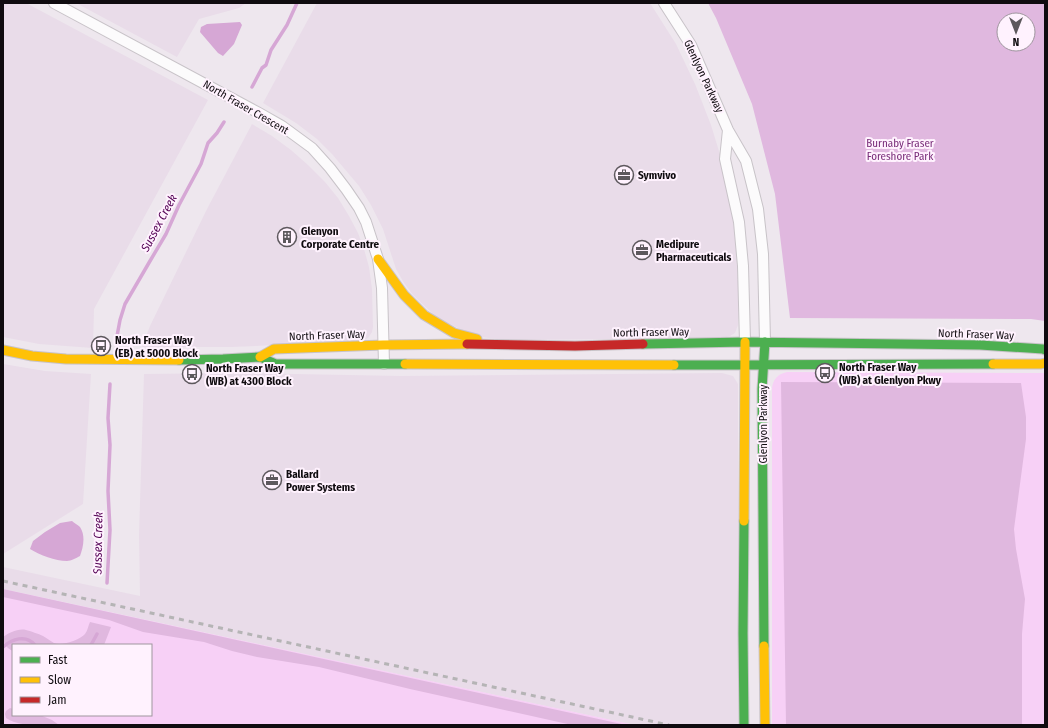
<svg xmlns="http://www.w3.org/2000/svg" width="1048" height="728" viewBox="0 0 1048 728" font-family="'Fira Sans Condensed',sans-serif">
  <style>
    .built { fill: #e9dce9 }
    .green { fill: #f7d0f6; fill-rule: evenodd }
    .forest { fill: #e0b8df; fill-rule: evenodd }
    .water { fill: #d6a7d5 }
    .lines { fill: none; stroke-linecap: round; stroke-linejoin: round }
    .stream { stroke: #d6a7d5; stroke-width: 3.5 }
    .street-casing { stroke: #c8c3c8; stroke-width: 12 }
    .fast-casing { stroke: #c8c3c8; stroke-width: 11 }
    .slow-casing { stroke: #c8c3c8; stroke-width: 11 }
    .jam-casing { stroke: #c8c3c8; stroke-width: 11 }
    .street { stroke: #fcfbfc; stroke-width: 10 }
    .fast { stroke: #4caf50; stroke-width: 9 }
    .slow { stroke: #ffc107; stroke-width: 9 }
    .jam { stroke: #c62828; stroke-width: 9 }
    .rail { stroke: #b5b4b5; stroke-width: 3; stroke-dasharray: 5 5; stroke-linecap: butt }
    .labels { text-anchor: middle; stroke-width: 4; stroke-linejoin: round; paint-order: stroke }
    .street-label { font-size: 11px; fill: #0f0b0f; stroke: #fff2fe }
    .park-label { font-size: 11px; fill: #782b78; stroke: #fff2fe }
    .poi-label { font-size: 11px; font-weight: bold; fill: #0f0b0f; stroke: #fff2fe; text-anchor: start }
    .water-label { font-size: 12px; font-style: italic; fill: #530054; stroke: #fff2fe }
  </style>
  <rect width="100%" height="100%" fill="#eee7ee"/>
  <path class="built" d="M3,3H26L208,100L94,309L93,348L39,344L3,337Z
    M76,3H246L239,8L199,19L177,57Z
    M317,3H650L676,44L695,84L711,125L722,161L729,197L735,234L739,298L738,325L735,333L730,336L722,338L503,340L474,336L436,317L413,295L404,283L396,269L383,229L371,205L359,186L332,154L317,139L296,123L263,103Z
    M252,124L272,136L291,150L308,165L325,182L338,198L349,216L358,233L364,249L369,267L372,289L373,327L372,332L368,338L360,341L232,347H142L150,326L207,209Z
    M3,364L45,371L91,374L83,504L3,554Z
    M235,373L401,376L722,373L733,376L738,384V725H635L3,589V567L140,596L139,535L144,374Z"/>
  <path class="green" d="M787,372L1045,373V725H772V388C773,379 778,374 787,372Z
    M3,589L635,725H3ZM13,645H151V715H13Z"/>
  <path class="forest" d="M708,3H1045V321L1031,319L790,318L775,194L752,104L716,18ZM1004,20H1028V44H1004Z
    M781,382L1021,383L1026,417V439L1014,529L1016,549L1025,599L1022,634V725H786Z
    M3,589L626,725H572L410,689L319,667L257,657L232,651L204,642L143,632L109,620L3,597Z
    M90,622L111,627L104,645H13V651C7,649 3,643 3,637C9,633 18,628 26,630C30,631 39,634 43,636C47,638 50,641 54,643C62,646 80,640 85,634C88,630 88,626 90,622Z
    M10,708L13,709V715H40L52,720L59,725C44,725 18,727 6,718L5,714L6,711Z"/>
  <path class="water" d="M240,22L242,25L234,44L223,56L218,53L200,32L201,27L207,24Z
    M72,521C74,523 78,525 80,527C86,536 83,548 80,556C76,558 71,561 67,561C55,561 40,555 30,549L33,541L45,532L60,523Z"/>
  <g class="lines">
    <path class="stream" d="M252,87L262,68L266,65L271,50L287,25L297,3
      M117,336L120,320L125,304L150,261L166,234L179,205L201,164L208,143L217,133L224,122
      M107,583L110,530L108,491L110,445L108,418L110,384
      M91,645L97,634
      M3,647C12,639 26,634 35,645"/>
    <defs>
      <path id="street" d="M54,3L259,113L282,126L312,148L330,168L346,189L359,208L366,222L378,259L382,288L384,364
        M664,3L691,45L728,130L746,161L758,209L763,254L765,342
        M728,130L725,159L739,222L743,266L745,342"/>
      <path id="fast" d="M643,344L745,342L980,345L1043,349L1045,350
        M179,360L223,359L260,357L276,364H405
        M674,365L993,364
        M744,521L743,633L744,725
        M764,646L762,389L765,342"/>
      <path id="slow" d="M378,259L404,295L424,315L454,333L477,339
        M3,350L32,356L66,359L179,360
        M260,357L274,349L383,345L467,344
        M405,364L674,365
        M993,364H1041L1045,363
        M744,521L745,342
        M764,646L765,725"/>
      <path id="jam" d="M467,344L575,346L643,344"/>
    </defs>
    <use href="#street" class="street-casing"/>
    <use href="#fast" class="fast-casing"/>
    <use href="#slow" class="slow-casing"/>
    <use href="#jam" class="jam-casing"/>
    <use href="#street" class="street"/>
    <use href="#fast" class="fast"/>
    <use href="#slow" class="slow"/>
    <use href="#jam" class="jam"/>
    <path class="rail" d="M3,581L669,725"/>
  </g>
  <defs>
    <symbol id="office-ring" viewBox="-11 -11 22 22"><circle r="9.5" fill="#fff2fe" stroke="#5d585d" stroke-width="1.5"/><path d="M-6-3h4V-5.5h4V-3h4V5H-6ZM-1-4.5V-3h2v-1.5ZM-6 0V1H6V0Z" fill="#5d585d"/></symbol>
    <symbol id="building-ring" viewBox="-11 -11 22 22"><circle r="9.5" fill="#fff2fe" stroke="#5d585d" stroke-width="1.5"/><path d="M-4-6H4V6H1V3H-1V6H-4ZM-2.5-4.3h1.7v1.8h-1.7ZM.8-4.3h1.7v1.8H.8ZM-2.5-1h1.7V.8h-1.7ZM.8-1h1.7V.8H.8Z" fill="#5d585d"/></symbol>
    <symbol id="bus-ring" viewBox="-11 -11 22 22"><circle r="9.5" fill="#fff2fe" stroke="#5d585d" stroke-width="1.5"/><path d="M-5-6H5V4H4V6H2V4H-2V6H-4V4H-5ZM-3.5-4V0h7V-4ZM-3.5 1.2v1.5H-2V1.2ZM2 1.2v1.5H3.5V1.2Z" fill="#5d585d"/></symbol>
  </defs>
  <g fill-rule="evenodd">
    <use href="#office-ring" x="613" y="164" width="22" height="22"/>
    <use href="#building-ring" x="276" y="226" width="22" height="22"/>
    <use href="#office-ring" x="631" y="239" width="22" height="22"/>
    <use href="#bus-ring" x="90" y="335" width="22" height="22"/>
    <use href="#bus-ring" x="814" y="362" width="22" height="22"/>
    <use href="#bus-ring" x="181" y="363" width="22" height="22"/>
    <use href="#office-ring" x="261" y="469" width="22" height="22"/>
  </g>
  <g class="labels">
    <g class="street-label">
      <text transform="translate(704 76) rotate(65)" y="4">Glenlyon Parkway</text>
      <text transform="translate(246 107) rotate(30)" y="4">North Fraser Crescent</text>
      <text transform="translate(651 332) rotate(-1)" y="4">North Fraser Way</text>
      <text transform="translate(976 334) rotate(2)" y="4">North Fraser Way</text>
      <text transform="translate(327 335) rotate(-2)" y="4">North Fraser Way</text>
      <text transform="translate(763 424) rotate(-90)" y="4">Glenlyon Parkway</text>
    </g>
    <g class="park-label">
      <text x="900" y="147">Burnaby Fraser<tspan x="900" dy="13">Foreshore Park</tspan></text>
    </g>
    <g class="poi-label">
      <text x="638" y="179">Symvivo</text>
      <text x="301" y="235">Glenyon<tspan x="301" dy="13">Corporate Centre</tspan></text>
      <text x="656" y="248">Medipure<tspan x="656" dy="13">Pharmaceuticals</tspan></text>
      <text x="115" y="344">North Fraser Way<tspan x="115" dy="13">(EB) at 5000 Block</tspan></text>
      <text x="839" y="371">North Fraser Way<tspan x="839" dy="13">(WB) at Glenlyon Pkwy</tspan></text>
      <text x="206" y="372">North Fraser Way<tspan x="206" dy="13">(WB) at 4300 Block</tspan></text>
      <text x="286" y="478">Ballard<tspan x="286" dy="13">Power Systems</tspan></text>
    </g>
    <g class="water-label">
      <text transform="translate(159 223) rotate(-62)" y="4">Sussex Creek</text>
      <text transform="translate(98 543) rotate(-89)" y="4">Sussex Creek</text>
    </g>
  </g>
  <rect width="1048" height="728" fill="none" stroke="#0f0b0f" stroke-width="8"/>
  <rect x="12" y="644" width="140" height="72" fill="#fff2fe" stroke="#9f969e"/>
  <rect x="20" y="657" width="20" height="6" fill="#4caf50" stroke="#9f969e"/>
  <text x="48" y="664" font-size="12" fill="#0f0b0f">Fast</text>
  <rect x="20" y="677" width="20" height="6" fill="#ffc107" stroke="#9f969e"/>
  <text x="48" y="684" font-size="12" fill="#0f0b0f">Slow</text>
  <rect x="20" y="697" width="20" height="6" fill="#c62828" stroke="#9f969e"/>
  <text x="48" y="704" font-size="12" fill="#0f0b0f">Jam</text>
  <g transform="translate(1016 32) rotate(180)"><circle r="19" fill="#fff2fe" stroke="#9f969e"/>
  <path d="M0-3L7 15L0 10L-7 15Z" fill="#5d585d"/>
  <text y="-6" font-size="11" font-weight="bold" text-anchor="middle" fill="#0f0b0f">N</text>
  </g>
</svg>
